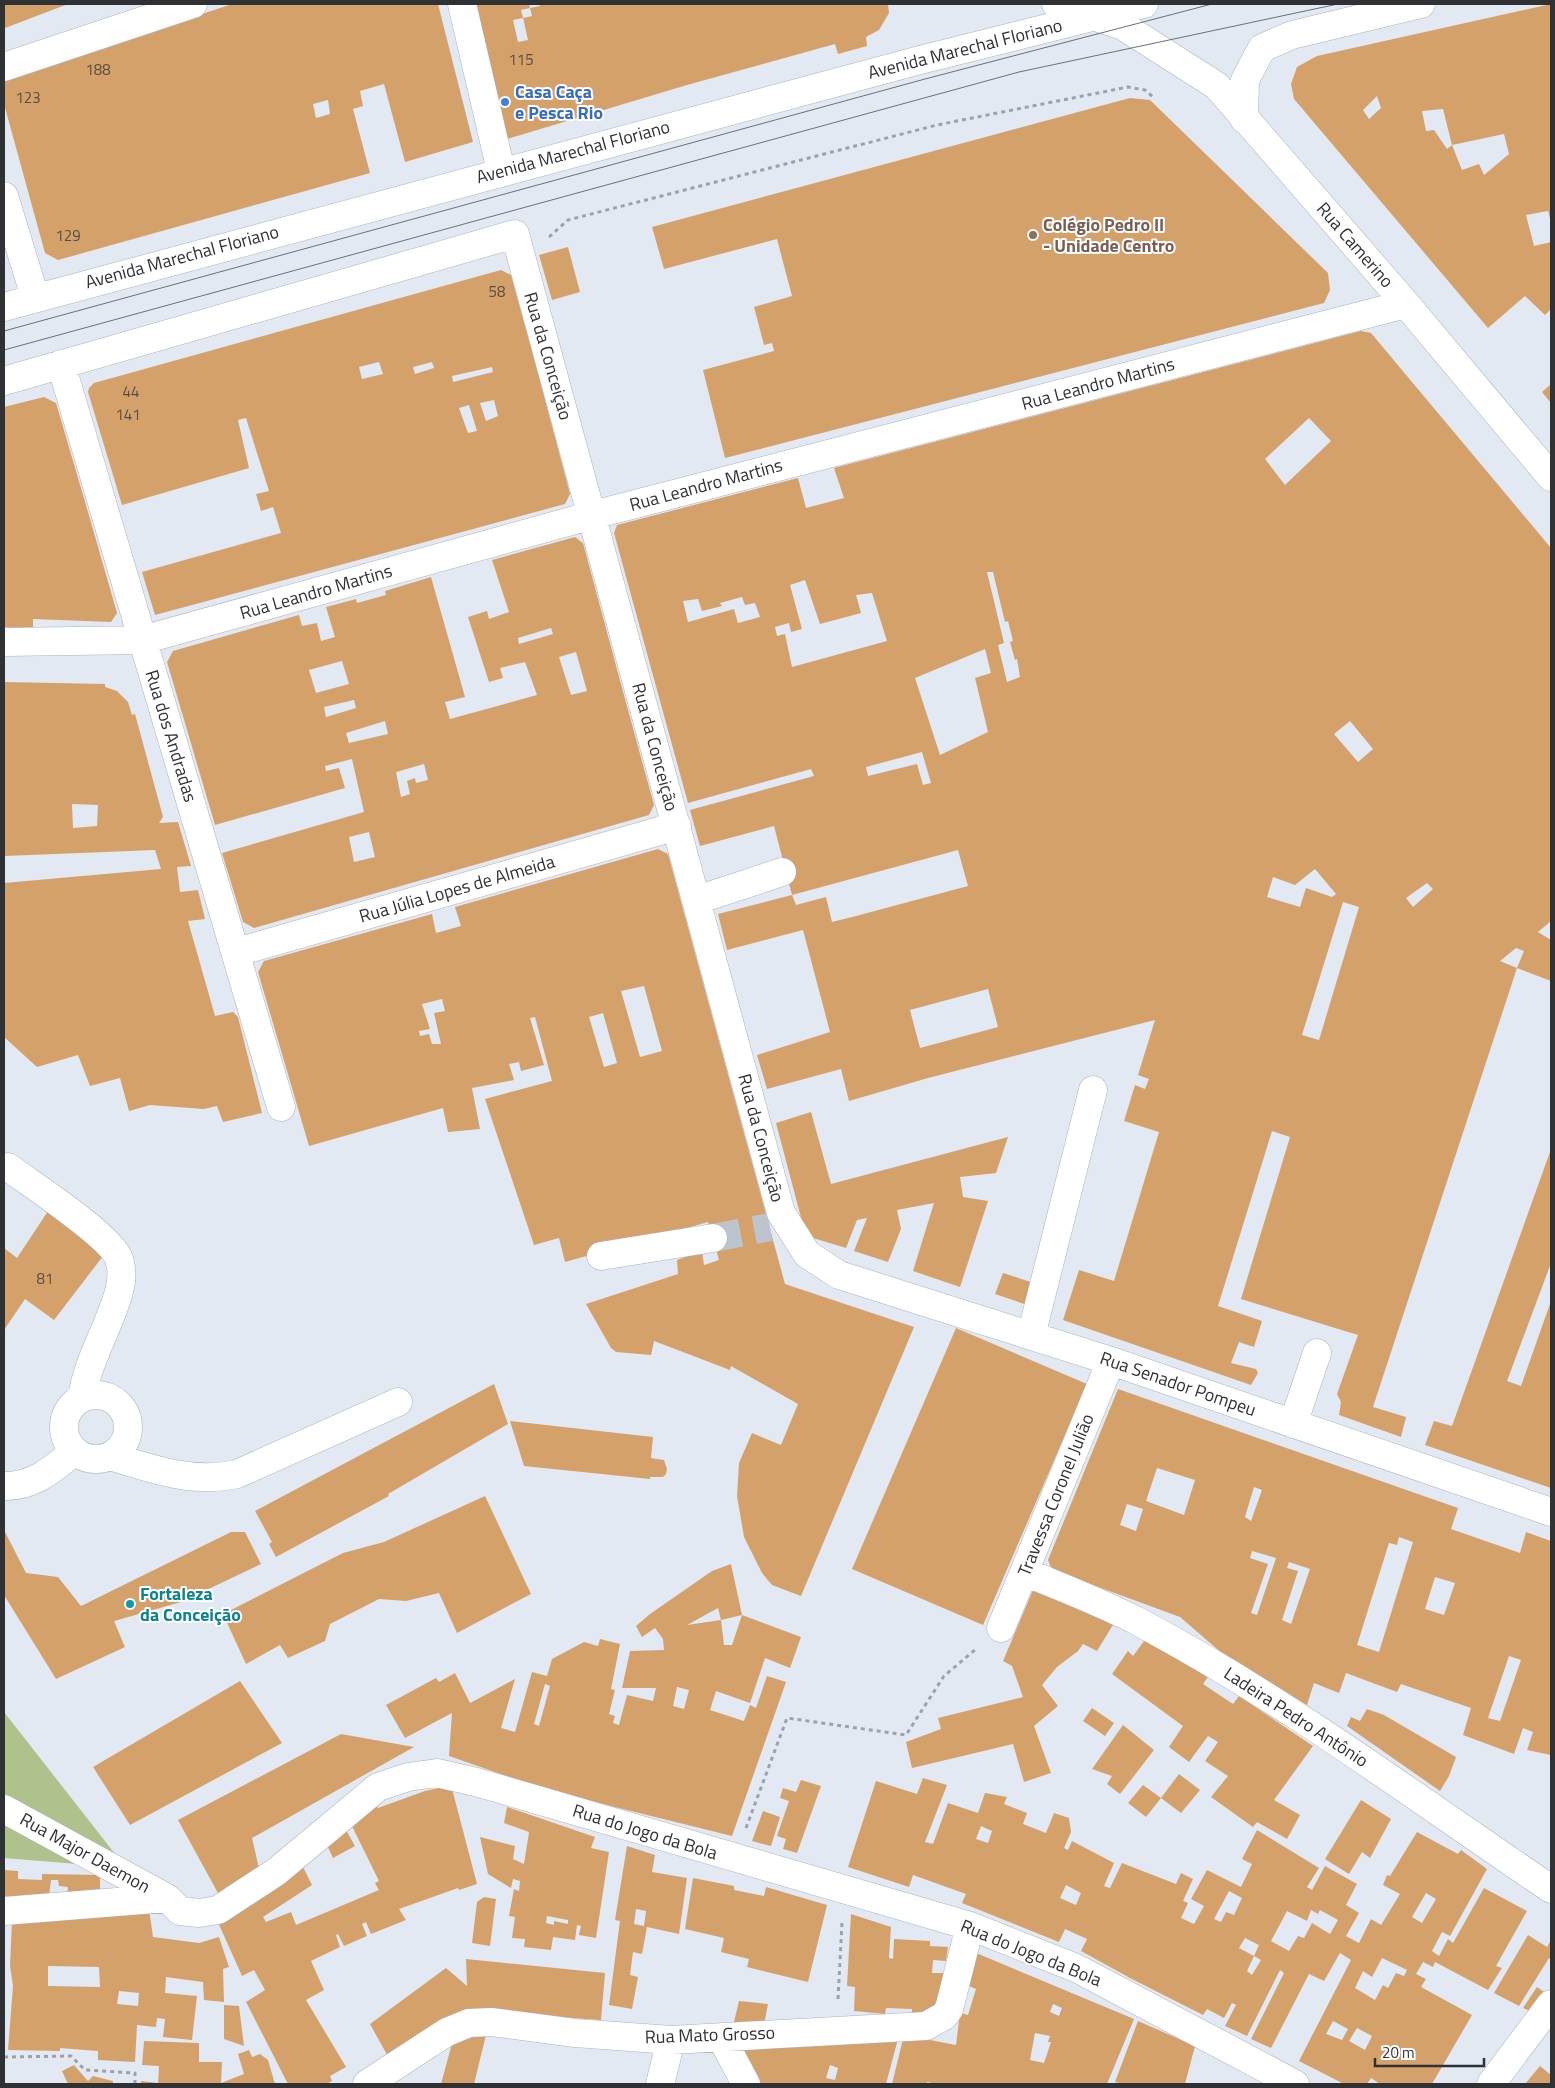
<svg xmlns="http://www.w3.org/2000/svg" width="1555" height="2088" viewBox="0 0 1555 2088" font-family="'Titillium Web',sans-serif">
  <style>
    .green { fill: #b0c28b }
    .building { fill: #d5a16b; fill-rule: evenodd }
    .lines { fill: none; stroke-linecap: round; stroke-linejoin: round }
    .minor-tunnel { stroke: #bec4cd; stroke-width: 28; stroke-dasharray: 28 14; stroke-linecap: butt }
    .minor-casing { stroke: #abb2bb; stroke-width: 29 }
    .major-casing { stroke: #abb2bb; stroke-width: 29 }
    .path { stroke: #9da2a9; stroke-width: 3; stroke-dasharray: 4 4; stroke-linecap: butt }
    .minor { stroke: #fff; stroke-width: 28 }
    .major { stroke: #fff; stroke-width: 28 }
    .tram { stroke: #6c7076; stroke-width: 1 }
    .shop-dot { fill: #3f7fe0; stroke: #fff; stroke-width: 2 }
    .education-dot { fill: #8d6e63; stroke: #fff; stroke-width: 2 }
    .culture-dot { fill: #0f9aa8; stroke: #fff; stroke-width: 2 }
    .labels { text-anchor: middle; stroke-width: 4; stroke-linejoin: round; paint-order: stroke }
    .number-label { font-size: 15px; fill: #584d42 }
    .street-label { font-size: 18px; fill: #2f3135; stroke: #fff }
    .shop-label { font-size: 18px; font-weight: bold; fill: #366cbe; stroke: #fff; text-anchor: start }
    .education-label { font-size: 18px; font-weight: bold; fill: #785e54; stroke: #fff; text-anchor: start }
    .culture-label { font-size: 18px; font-weight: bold; fill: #0d838f; stroke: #fff; text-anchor: start }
  </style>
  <rect width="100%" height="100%" fill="#e2e9f3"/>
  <path class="green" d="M4,1712L126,1868L4,1858Z"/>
  <path class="building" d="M4,4H68L5,28Z
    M232,4H438L473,142L405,162L384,84L360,91L363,106L353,109L370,173L58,260L45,253L4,104V80ZM328,100L330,114L316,118L313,104Z
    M478,4H529L530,8L521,10L523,18L532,16L530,8L540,6L539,4H888L889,13L879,30L866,37L867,46L838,54L835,44L687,85L507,139L472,5ZM523,18L528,40L518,42L513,20Z
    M1551,4V222L1548,211L1526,215L1534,246L1551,242V309L1545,315L1525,296L1488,328L1294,99L1291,84L1297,67L1317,56ZM1377,96L1381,108L1369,119L1363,110ZM1443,109L1452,145L1504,134L1509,154L1484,175L1479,164L1462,170L1452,145L1447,149L1434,130L1426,131L1422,111Z
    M1130,98L1150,100L1328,273L1330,290L1324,303L725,458L703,370L774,351L772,343L764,345L754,307L792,296L777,239L664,269L652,227Z
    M568,247L580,292L552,300L539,255Z
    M501,270L511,275L535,362L570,494L565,504L155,615L142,572L281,533L273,507L261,511L256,494L269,491L246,418L238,420L249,468L122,505L88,392L89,388L94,383ZM379,362L383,374L362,379L359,367ZM432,362L434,368L415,374L413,367ZM492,367L493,372L453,382L452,376ZM494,400L498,416L486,421L480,403ZM469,405L477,431L468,433L459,408Z
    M1361,331L1371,333L1551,548V921L1538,932L1551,940V981L1517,968L1373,1407L1406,1417L1401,1437L1339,1415L1341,1402L1337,1394L1358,1335L1241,1299L1290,1137L1272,1131L1218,1306L1262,1321L1254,1347L1239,1342L1231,1363L1256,1369L1258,1373L1251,1385L1063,1320L1079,1270L1114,1281L1127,1238L1159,1132L1124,1121L1135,1085L1145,1089L1149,1079L1138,1075L1155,1020L928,1078L849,1101L841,1069L767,1089L757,1055L830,1032L803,930L727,950L718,914L792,895L796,905L826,897L832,922L856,916L968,886L958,850L792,895L774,826L700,846L690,810L814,776L811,769L688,803L614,533L617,525L798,478L806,508L844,498L834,468ZM1309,418L1331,441L1285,485L1265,459ZM987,572H993L1005,622L1008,621L1013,641L1010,642L1015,660L1017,659L1020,677L1007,682L998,645L1004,643ZM805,580L820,624L861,613L856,595L872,593L887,641L792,667L785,634L777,636L775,627L789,623L791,632L802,629L790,585ZM742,597L745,605L755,603L760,617L738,623L734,609L688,622L683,601L698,599L702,611L722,606L720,603ZM985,649L991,673L975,678L988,732L940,755L915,678ZM1350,721L1373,749L1358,762L1334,734ZM922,752L931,783L923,785L917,764L868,776L866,767ZM1315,869L1336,894L1332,897L1306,888L1300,907L1267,897L1273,877L1295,885ZM1427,883L1433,889L1413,907L1406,898ZM1343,902L1359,907L1319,1040L1302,1035ZM1516,948L1524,951L1517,968L1500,961ZM988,989L998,1027L920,1048L910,1010Z
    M1551,384V403L1542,392Z
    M44,397L56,403L88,512L117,613L111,622L33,619V630L4,627V407Z
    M575,537L583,543L625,699L654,805L649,815L254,928L243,922L222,853L364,812L352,759L325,766L326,771L339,768L345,788L215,825L167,662L173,651L299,615L302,626L317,623L321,641L335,637L326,607L356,599L357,603L386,595L385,591L431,577L465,697L445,702L450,719L537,695L525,662L500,668L503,678L489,682L468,617L487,611L489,619L509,612L492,560ZM551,628L553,634L519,644L518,638ZM576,652L587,691L571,695L559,657ZM342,661L349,684L316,693L309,670ZM354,700L356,708L326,717L324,707ZM385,721L388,734L349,743L346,733ZM424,764L428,780L416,783L415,778L407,781L410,794L401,797L396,772ZM369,832L375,857L354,862L349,837Z
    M4,682L105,684V687L117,691L128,702L132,715L135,714L163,817L159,823L178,822L191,866L177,867L180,892L198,890L205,919L188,921L215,1016L233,1012L238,1017L262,1113L223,1122L217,1106L204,1109L150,1105L129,1111L120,1078L90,1086L78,1055L37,1067L4,1037V883L161,869L155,850L4,856ZM72,804L98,805L97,826L73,828Z
    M658,849L668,854L785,1284L914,1327L801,1596L772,1585L762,1573L744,1537L737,1496L739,1463L752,1433L781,1445L798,1404L731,1366L730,1370L654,1341L651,1355L616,1352L611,1348L586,1304L678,1274L677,1260L702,1251L704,1265L719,1260L708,1222L565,1262L559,1238L534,1245L485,1099L552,1081L535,1017L530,1018L544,1065L521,1071L519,1062L509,1064L514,1080L472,1088L480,1129L448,1132L443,1108L309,1146L258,972L264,961L432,914L436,933L461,926L455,907ZM644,986L662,1051L640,1057L621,991ZM442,999L445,1011L434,1013L441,1044H432L429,1034L420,1036L419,1031L430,1029L422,1004ZM603,1013L617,1063L604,1067L589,1017Z
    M811,1112L831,1184L1008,1137L996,1173L960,1177L963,1197L988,1201L960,1287L913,1271L934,1203L897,1210L901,1229L888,1262L854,1251L867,1218L857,1220L846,1248L813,1238L804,1229L776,1123Z
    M1551,1149V1263L1507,1381L1521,1386L1551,1301V1488L1425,1445L1434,1421L1452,1426Z
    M54,1202L110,1247L54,1320L25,1299L4,1330V1248L17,1258Z
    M1003,1273L1040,1285L1033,1307L995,1294Z
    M956,1328L1087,1384L983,1625L852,1569Z
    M494,1384L508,1424L388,1494L389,1496L276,1557L269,1544L272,1542L255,1511Z
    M1118,1389L1458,1508L1451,1529L1520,1553L1526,1532L1551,1541V1755L1527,1750L1533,1732L1523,1728L1514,1754L1463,1735L1471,1708L1401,1684L1397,1692L1346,1673L1339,1693L1314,1683L1307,1705L1238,1667L1180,1617L1052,1570L1048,1560ZM1157,1468L1195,1480L1184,1515L1146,1501ZM1254,1487L1262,1490L1251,1521L1245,1517ZM1127,1504L1143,1509L1136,1531L1120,1525ZM1399,1537L1413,1542L1379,1652L1357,1645L1389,1543L1397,1545ZM1252,1551L1276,1558L1257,1615L1251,1613L1268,1564L1250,1558ZM1289,1562L1310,1569L1291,1624L1282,1620L1298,1571L1287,1568ZM1435,1577L1455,1583L1444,1615L1425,1609ZM1509,1656L1521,1660L1500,1721L1488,1718Z
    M510,1421L653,1437L651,1458L664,1460L667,1469L666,1474L663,1477H650V1479L524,1466Z
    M485,1496L531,1594L457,1633L439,1593L406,1601L379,1599L330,1624L325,1641L288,1658L280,1645L246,1664L223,1614L343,1553L384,1542Z
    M4,1530L26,1573L58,1577L81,1606L231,1532H245L261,1564L181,1602L114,1621L125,1647L56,1679L4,1595Z
    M731,1564L742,1615L721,1620L718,1608L687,1625L721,1620L724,1645H732L742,1615L801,1637L790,1668L765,1658L750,1703L716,1691L710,1710L744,1721L750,1705L756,1708L767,1676L786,1682L732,1836L550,1791L449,1756L452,1713L405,1738L386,1705L436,1678L439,1682L455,1673L470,1703L515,1679L501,1728L515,1732L532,1672L547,1676L552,1659L584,1642L598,1646L600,1639L620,1644L611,1689L615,1690L609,1714L615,1716L613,1723L619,1725L627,1695L653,1701L656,1688H622L630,1651L664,1650L663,1639L655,1628L642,1637L636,1626L650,1614L712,1571ZM545,1684L550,1686L539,1726L534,1724ZM677,1687L689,1690L684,1709L673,1706Z
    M1033,1590L1116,1620L1097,1651L1083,1644L1078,1651L1057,1667L1042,1685L1058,1706L1034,1726L1051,1773L1024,1782L1013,1744L912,1768L906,1742L941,1729L938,1718L1023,1697L1012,1666L1003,1661Z
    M1150,1633L1208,1677L1203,1684L1233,1704L1239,1696L1313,1746L1274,1800L1300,1815L1287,1839L1257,1822L1253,1827L1211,1797L1228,1776L1205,1761L1218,1742L1208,1736L1189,1762L1169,1747L1183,1726L1112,1674L1128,1651L1133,1656Z
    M240,1681L282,1743L130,1825L93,1767Z
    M1092,1708L1114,1723L1105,1736L1083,1721Z
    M1367,1709L1384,1715L1456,1757L1449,1776L1440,1791L1347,1726L1351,1717L1360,1721Z
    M1123,1725L1154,1750L1120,1794L1107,1784L1112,1776L1092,1769Z
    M341,1734L414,1747L252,1838L261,1877L224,1904L178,1820Z
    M1179,1774L1200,1790L1181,1813L1161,1798L1146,1817L1128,1803L1143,1785L1161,1798Z
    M923,1778L947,1785L925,1842L933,1844L948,1803L978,1813L985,1793L1007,1797L1004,1804L1027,1813L1023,1824L1046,1833L1054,1813L1069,1818L1071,1832L1064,1848L1068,1850L1072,1841L1114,1863L1104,1886L1110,1888L1122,1863L1176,1884L1181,1873L1193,1879L1183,1901L1188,1903L1181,1918L1194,1924L1204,1906L1191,1899L1207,1870L1241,1887L1252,1864L1242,1859L1257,1830L1319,1868L1307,1887L1312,1890L1325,1866L1357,1884L1346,1905L1359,1913L1346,1936L1359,1943L1371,1919L1381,1925L1400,1894L1383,1885L1387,1875L1390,1876L1417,1832L1458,1854L1461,1850L1487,1869L1450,1936L1442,1932L1432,1951L1439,1956L1448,1939L1453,1943L1484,1888L1527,1911L1496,1966L1502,1968L1488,1990L1435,1962L1433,1967L1423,1962L1416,1974L1426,1979L1421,1987L1472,2015L1432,2084H1380L1371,2078L1367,2084H1344L1299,2061L1351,1960L1340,1953L1324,1981L1309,1974L1271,2048L1251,2039L1284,1973L1280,1970L1247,2036L1225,2026L1236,2005L1232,2003L1224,2018L1207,2009L1203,2015L1130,1978L1081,1951L1087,1939L1065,1929L1059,1942L962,1903L966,1894L913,1875L909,1887L848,1867L876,1781L917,1794ZM981,1826L992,1831L988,1843L976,1839ZM1066,1885L1081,1893L1076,1905L1060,1898ZM1229,1891L1242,1898L1234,1915L1226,1912L1221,1922L1214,1919ZM1426,1893L1436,1899L1422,1923L1412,1917ZM1311,1910L1318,1914L1320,1910L1338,1920L1330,1934L1312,1923L1304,1938L1298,1936L1289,1951L1271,1941L1287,1911L1307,1921ZM1245,1938L1259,1945L1254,1956L1239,1948ZM1254,1956L1261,1960L1252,1975L1247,1971ZM1382,1958L1407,1970L1404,1976L1396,1973L1388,1988L1383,1985L1375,2000L1355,1988L1363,1971L1372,1977ZM1333,2021L1348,2029L1342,2040L1326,2034ZM1357,2028L1372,2036L1365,2050L1349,2041Z
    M801,1780L821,1786L797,1853L783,1849L786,1839L777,1836L789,1801L780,1798L783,1788L796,1792Z
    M451,1785L477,1884L459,1890L458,1888L399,1909L406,1920L371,1934L366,1922L362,1924L367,1936L344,1946L338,1934L336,1935L340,1947L311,1961L324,1990L306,2000L346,2067L330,2076L332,2081L326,2084H288L246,2002L265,1990L254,1970L242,1976L217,1920L300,1861L312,1885L263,1917L266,1922L291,1912L296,1925L379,1890L375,1883L379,1881L349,1820L376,1804L378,1808L425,1791Z
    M1361,1800L1391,1819L1370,1858L1362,1852L1349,1874L1325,1859Z
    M507,1807L595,1837L591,1848L609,1852L596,1938L579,1935L581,1926L577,1925L575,1940L553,1937L551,1950L524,1947L525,1939L512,1938L515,1917L509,1916L514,1889L519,1891L520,1881L513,1879L511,1888L488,1874L480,1837L515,1846L513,1859L524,1864L529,1832L504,1823ZM547,1916L568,1920V1924L554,1921V1925L546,1923Z
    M763,1811L780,1817L771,1846L752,1841Z
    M346,1830L355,1846L333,1858L326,1843Z
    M627,1846L655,1855L652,1872L687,1878L679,1934L647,1927L642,1954L633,1952L630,1975L638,1977L632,2009L609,2005L620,1921L615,1920ZM636,1909L646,1911L644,1926L634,1924Z
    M4,1870L18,1871V1879L42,1880V1874L100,1875V1894L67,1896L68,1887L59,1886L58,1880H51L49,1896L4,1899Z
    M693,1878L734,1886V1890L764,1896L766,1887L827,1905L808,1982L747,1967L749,1959L721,1952L724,1938L685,1929Z
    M484,1897L496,1899L490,1946L472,1943L477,1902Z
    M149,1909L153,1937L199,1943L219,1937L229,1967L223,1969L224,2002L204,2000L203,1982L166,1977L165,1993L197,1996L192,2040L163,2037L165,2019L157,2018L156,2027L137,2025L135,2062L98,2060V2051L60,2048V2051L8,2050L13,1986L10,1966L12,1921ZM48,1966L99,1967L100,1987L48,1986ZM119,1991L139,1993L138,2006L117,2004Z
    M851,1914L891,1927L889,1958L893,1959L894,1939L930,1941V1946L948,1947L946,1961L933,1960L932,1973H945L941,2012L911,2024L912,2009L886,2008L885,2014L854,2011L855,1987L847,1986Z
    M1528,1935L1547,1947L1551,1940V1960L1549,1958L1519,2006L1494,1993Z
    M969,1950L1134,2019L1107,2084H937L927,2082V2084H892L904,2035L956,2045L960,2013L968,2015L976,1989L964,1984ZM1053,2004L1062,2008L1059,2016L1050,2012ZM1035,2033L1050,2036L1048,2042H1051L1044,2063L1030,2060Z
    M466,1959L605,1973L601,2020L472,2011L390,2060L370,2024L446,1968L467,1986Z
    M1537,1987L1547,1994L1533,2012L1523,2008Z
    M739,2001L768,2004L764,2025L733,2026Z
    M224,2005L239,2006L244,2046L224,2039Z
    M1138,2021L1195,2046L1185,2084H1124L1115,2082Z
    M486,2035L474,2084H441L454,2036Z
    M899,2035L886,2084H755L738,2044ZM830,2065L838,2068L835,2080L826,2078Z
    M144,2041L199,2043V2062H222L221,2083L244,2074L238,2054L249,2050L252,2057L260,2054L268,2060L275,2084H141V2081L158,2083L159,2066L142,2065Z
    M74,2065L88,2081L93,2076L113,2081V2084H68L62,2071Z
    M1540,2066L1551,2075V2084H1525Z"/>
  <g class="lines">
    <path class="minor-tunnel" d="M713,1238L770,1227"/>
    <defs>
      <path id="minor" d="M462,4L501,171
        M4,67L193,4
        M1244,119L1245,80L1262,48L1292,35L1421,4
        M4,196L35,297
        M4,307L920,60L1144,4
        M61,364L281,1107
        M4,381L515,234L781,1213L807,1254L839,1275L1111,1361L1551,1512
        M4,642L142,640L593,515L1406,304
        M697,900L782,872
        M237,952L677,826
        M8,1167C32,1185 111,1236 119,1259C124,1273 120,1291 115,1304C104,1336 87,1364 82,1398
        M601,1256L713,1238
        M1031,1336L1093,1090
        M64 1427a32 32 0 1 1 64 0a32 32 0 1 1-64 0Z
        M1293,1424L1317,1353
        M110,1456C151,1469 194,1484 237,1474L398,1402
        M4,1486C33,1487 53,1469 75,1451
        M1025,1572C1063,1588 1103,1603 1139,1622C1284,1699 1416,1798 1551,1889
        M1001,1628L1111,1361
        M4,1809L167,1898L180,1911L199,1913L218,1910L276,1872L378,1787L408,1777L437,1773L476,1782L970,1926L1076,1968L1295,2084
        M4,1911L167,1898
        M721,2037L746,2084
        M367,2084L447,2032L469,2023L491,2022L575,2033L671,2040L926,2026L944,2016L949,2009L970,1926
        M660,2084L671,2040
        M1491,2084L1551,2004"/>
      <path id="major" d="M1056,4L1123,26L1217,86L1406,304L1551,477"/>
    </defs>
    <use href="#minor" class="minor-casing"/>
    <use href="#major" class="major-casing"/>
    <path class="path" d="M549,237L568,220L937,125L1128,87L1145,90L1153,97
      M746,1828L787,1718L906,1735L944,1676L976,1649
      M838,1999L842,1923
      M4,2057L71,2056L85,2070L135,2073V2084"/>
    <use href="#minor" class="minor"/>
    <use href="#major" class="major"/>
    <path class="tram" d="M4,331L925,79L1212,4
      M4,350L1019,72L1338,4"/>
  </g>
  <circle class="shop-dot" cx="505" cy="102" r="5"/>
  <circle class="education-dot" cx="1033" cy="235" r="5"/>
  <circle class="culture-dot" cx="130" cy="1604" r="5"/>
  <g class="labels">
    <g class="number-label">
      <text x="521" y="65">115</text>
      <text x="98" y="75">188</text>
      <text x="28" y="103">123</text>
      <text x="68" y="241">129</text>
      <text x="497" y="297">58</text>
      <text x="131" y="397">44</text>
      <text x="128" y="420">141</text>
      <text x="45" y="1284">81</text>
    </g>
    <g class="street-label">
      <text transform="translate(965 49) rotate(-14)" y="6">Avenida Marechal Floriano</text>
      <text transform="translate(573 152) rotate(-15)" y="6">Avenida Marechal Floriano</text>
      <text transform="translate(1355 245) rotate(49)" y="6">Rua Camerino</text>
      <text transform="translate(182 257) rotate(-15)" y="6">Avenida Marechal Floriano</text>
      <text transform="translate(548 356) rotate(74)" y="6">Rua da Conceição</text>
      <text transform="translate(1098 384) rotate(-15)" y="6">Rua Leandro Martins</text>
      <text transform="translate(706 485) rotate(-15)" y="6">Rua Leandro Martins</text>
      <text transform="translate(316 592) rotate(-16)" y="6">Rua Leandro Martins</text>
      <text transform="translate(171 736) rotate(73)" y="6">Rua dos Andradas</text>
      <text transform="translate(655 747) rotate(75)" y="6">Rua da Conceição</text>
      <text transform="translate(457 889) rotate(-16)" y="6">Rua Júlia Lopes de Almeida</text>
      <text transform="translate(761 1138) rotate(75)" y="6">Rua da Conceição</text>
      <text transform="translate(1178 1384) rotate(19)" y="6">Rua Senador Pompeu</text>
      <text transform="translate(1056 1495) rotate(-68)" y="6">Travessa Coronel Julião</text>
      <text transform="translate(1296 1717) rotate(33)" y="6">Ladeira Pedro Antônio</text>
      <text transform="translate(645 1832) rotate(17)" y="6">Rua do Jogo da Bola</text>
      <text transform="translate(85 1853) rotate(29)" y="6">Rua Major Daemon</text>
      <text transform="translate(1031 1953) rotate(22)" y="6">Rua do Jogo da Bola</text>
      <text transform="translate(710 2035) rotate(-2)" y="6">Rua Mato Grosso</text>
    </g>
    <g class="shop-label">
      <text x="515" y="98">Casa Caça<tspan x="515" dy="21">e Pesca Rio</tspan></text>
    </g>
    <g class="education-label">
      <text x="1043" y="231">Colégio Pedro II<tspan x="1043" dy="21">- Unidade Centro</tspan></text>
    </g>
    <g class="culture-label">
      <text x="140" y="1600">Fortaleza<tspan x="140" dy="21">da Conceição</tspan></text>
    </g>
  </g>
  <rect width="1555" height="2088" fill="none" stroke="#2f3135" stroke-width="10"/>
  <path d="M1375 2058v8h109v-8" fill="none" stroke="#2f3135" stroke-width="2.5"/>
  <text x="1382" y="2058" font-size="15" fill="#2f3135" stroke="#ffffff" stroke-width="4" paint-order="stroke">20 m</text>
</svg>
